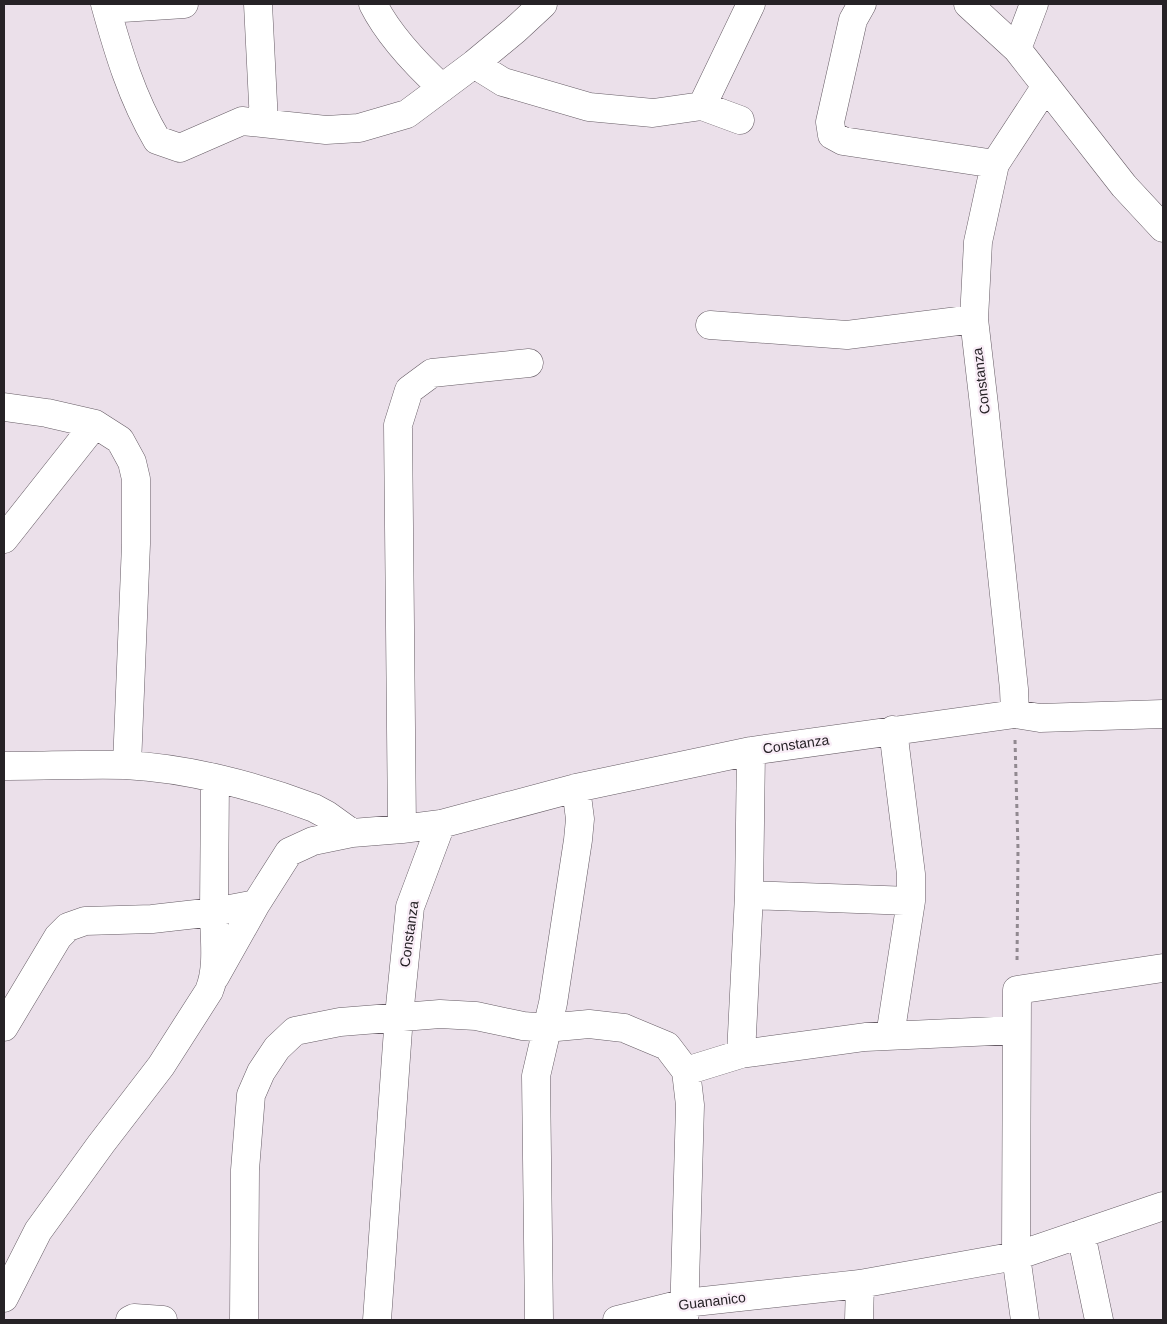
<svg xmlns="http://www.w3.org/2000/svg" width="1167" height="1324" viewBox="0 0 1167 1324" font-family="Helvetica,sans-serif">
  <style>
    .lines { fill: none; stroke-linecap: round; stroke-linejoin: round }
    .minor-casing { stroke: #665c65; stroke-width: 29 }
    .path { stroke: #918990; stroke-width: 3; stroke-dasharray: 4 4; stroke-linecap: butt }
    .minor { stroke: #fff; stroke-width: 28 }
    .labels { text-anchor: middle; stroke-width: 4.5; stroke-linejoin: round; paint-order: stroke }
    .street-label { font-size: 14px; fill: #262226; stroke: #f9edf7 }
  </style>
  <rect width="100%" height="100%" fill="#ebe0ea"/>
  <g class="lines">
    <defs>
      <path id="minor" d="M105,4C118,51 132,98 157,140L180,148L242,121L326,130L359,128L407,114L474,64L515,30L543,4
        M258,4L264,123
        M373,4C389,36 416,64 442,88
        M862,4L853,20L830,122L832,135L843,141L995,164
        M968,4L1017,49L1124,186L1163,228
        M107,9L184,4
        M1017,49L1034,4
        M474,64L503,82L589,107L653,113L702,106L740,120
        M702,106L751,4
        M710,325L847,335L974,319
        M4,407L47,413L95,424L120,440L132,462L136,479V544L127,765
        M4,539L95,424
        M1015,714L1040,718L1163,714
        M4,766C44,766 85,764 125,765C187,768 256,786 314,808L327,815L352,833
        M215,778L214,912L256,904L289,852L313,841L352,833L402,829L441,824L576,788L751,751L1015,714L1014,689L984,405L974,319L978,242L995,164L1046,86
        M402,829L398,425L409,390L432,373L529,363
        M749,895L911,901
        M215,977L256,904
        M4,1027L58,937L68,927L85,921L152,919L214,912C214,937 219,967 209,991L161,1066L101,1144L38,1231L4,1298
        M890,1036L911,901V874L893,730
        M741,1054L749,895L751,751
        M686,1071L741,1054L865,1037L1016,1030
        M1081,1234L1099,1320
        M130,1320L134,1318L163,1320
        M244,1320L245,1170L251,1095L261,1072L277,1048L295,1031L340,1022L440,1014L476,1016L523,1026L546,1028L589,1024L624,1028L667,1046L686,1071L690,1105L684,1320
        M377,1320L399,1016L410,907L441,824
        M539,1320L536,1076L553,1003L578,840L580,819L576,788
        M617,1320L685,1303L860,1284L1016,1256L1163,1206
        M859,1320L860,1284
        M1025,1320L1016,1256L1017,990L1163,968"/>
    </defs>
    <use href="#minor" class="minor-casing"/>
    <path class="path" d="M1015,740L1018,849L1017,964"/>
    <use href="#minor" class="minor"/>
  </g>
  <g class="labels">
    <g class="street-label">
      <text transform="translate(981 381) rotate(-97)" y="5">Constanza</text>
      <text transform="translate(796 744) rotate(-8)" y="5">Constanza</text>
      <text transform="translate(409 934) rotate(-82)" y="5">Constanza</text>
      <text transform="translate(712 1301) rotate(-7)" y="5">Guananico</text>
    </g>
  </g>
  <rect width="1167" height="1324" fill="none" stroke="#262226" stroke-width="10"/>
</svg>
